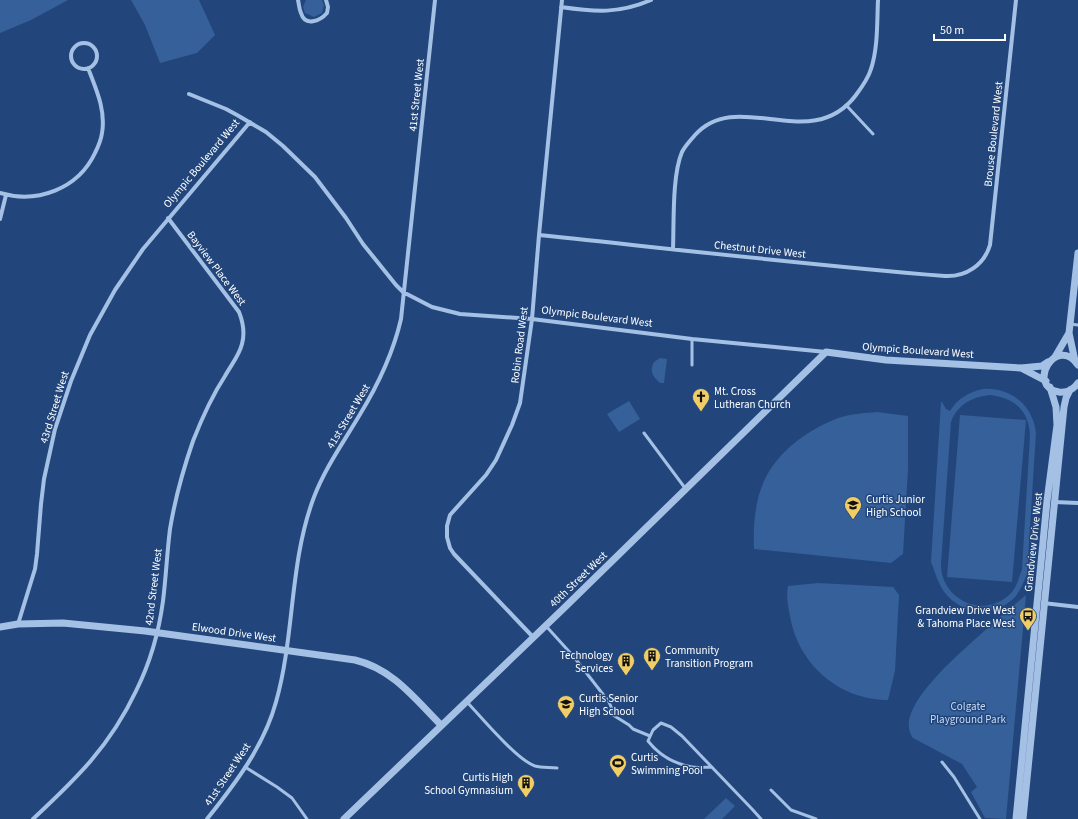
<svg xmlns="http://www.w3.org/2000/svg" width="1078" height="819" viewBox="0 0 1078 819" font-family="'Source Sans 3',sans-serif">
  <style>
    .green { fill: #356099; fill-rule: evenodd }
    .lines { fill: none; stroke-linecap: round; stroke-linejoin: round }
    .service { stroke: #a4c0e5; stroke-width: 3 }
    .minor { stroke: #a4c0e5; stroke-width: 4 }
    .tertiary { stroke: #a4c0e5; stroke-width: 7 }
    .labels { text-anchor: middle; stroke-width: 3; stroke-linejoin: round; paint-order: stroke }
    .street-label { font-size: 11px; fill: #fff; stroke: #22467b }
    .poi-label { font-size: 11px; fill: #fff; stroke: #22467b; text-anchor: start }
    .park-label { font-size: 11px; fill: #c7dbf4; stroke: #22467b }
  </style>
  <rect width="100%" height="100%" fill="#22467b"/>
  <path class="green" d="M0,0H68L31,20L0,33Z
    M131,0H199L215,35L197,53L160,63L145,25Z
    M306,0H322L324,5L322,13L314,17L305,13L303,7Z
    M660,358L667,359L664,383H660C653,377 649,371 654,362Z
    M983,389C1010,387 1033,405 1036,433L1027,574C1023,583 1020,592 1014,598C994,618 961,614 945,593C938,584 935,572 931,562L941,402H942L946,409L950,411C957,399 969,392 983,389ZM990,395C1014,398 1029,410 1030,436L1022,569C1019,577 1017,586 1012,592C987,620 941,602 941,564L951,422C958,404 972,397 990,395Z
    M629,401L640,419L619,432L607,414Z
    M877,412L908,416V469L903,554L891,563L754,549C753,524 755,497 767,475C782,448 810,429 838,418C850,414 864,413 877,412Z
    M960,415L1026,420L1012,582L947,577Z
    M818,583L893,587L899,595L895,671L888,700C839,700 798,664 790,616C788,607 786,596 788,586Z
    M1026,595L1006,819L985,818L971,792L977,787L962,764L913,738C892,711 955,658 973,641C991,625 1008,610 1026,595Z
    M726,798L735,806L722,819H704Z"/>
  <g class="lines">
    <path class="service" d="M846,105L873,134
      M1070,324L1078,325
      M692,339V365
      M644,433L685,488
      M546,626L574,657L609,702L612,709L613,715L629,725L633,729L650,736
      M467,702C481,717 517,760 535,766C542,768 550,767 557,768
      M942,762L954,777L980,819
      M245,767L277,787L292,798L307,819
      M712,767C705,767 698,768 692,767C675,764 659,755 648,741L653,730L661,723L671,727L682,736L752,809L761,819
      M771,790L791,810L816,819"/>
    <path class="minor" d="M298,0C299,4 299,9 301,13C305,27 320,21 327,13L328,7L326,0
      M561,7C595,12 619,14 651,0
      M71 56a13 13 0 1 1 26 0a13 13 0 1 1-26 0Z
      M189,94L226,109L237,115L266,132L283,146L315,177L346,218L363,244L396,285L403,292L432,307L460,314L532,319L692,339L826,352
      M0,193C37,204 78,189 95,153C98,147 101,140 102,133C106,110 96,89 88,68
      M0,219L6,195
      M539,235C674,249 809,265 945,276C966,277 984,265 990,245L1016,0
      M673,249C674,223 672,175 682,152C685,146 690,141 695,135C738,87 811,155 856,95C862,87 868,79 871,69C878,48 877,22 878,0
      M1054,502L1078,503
      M1043,603L1078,607
      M18,624L35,569L37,554L41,504L44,479L55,429L71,381L90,335L115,290L143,249L250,122
      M533,637L454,554L450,548L447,537V526L450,515L486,475L496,460L512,425L520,403L532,319L539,235L562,0
      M33,819C77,778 110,746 136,691C150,663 159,631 163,601C166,577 167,553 170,529C175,499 183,470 193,441C202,418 212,396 225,376C231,365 239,356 242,344C245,333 243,322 239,312L168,218
      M207,819C235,784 264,746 276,702C295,635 289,563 314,497C325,468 343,443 359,416C378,385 393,354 401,319L435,0"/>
    <path class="tertiary" d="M1055,357L1069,333
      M1075,361L1069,333L1078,253
      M1078,365C1057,334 1025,386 1059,392C1067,393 1074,389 1078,383
      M1021,368L1046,381
      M0,627L18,624L63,623L145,631L355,660C393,669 415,699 441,725
      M344,819L562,610L826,352L886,360L1021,368L1042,366L1048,362
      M1016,819L1047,501L1057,425L1056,407L1050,387
      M1023,819L1064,407L1066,398L1070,390"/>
  </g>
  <defs>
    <symbol id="church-pin" viewBox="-11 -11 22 30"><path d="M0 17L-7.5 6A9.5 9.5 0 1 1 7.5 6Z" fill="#f1cd66" stroke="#22467b"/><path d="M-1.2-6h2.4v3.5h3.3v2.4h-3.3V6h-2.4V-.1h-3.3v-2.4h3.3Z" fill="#111"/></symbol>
    <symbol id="school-pin" viewBox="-11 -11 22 30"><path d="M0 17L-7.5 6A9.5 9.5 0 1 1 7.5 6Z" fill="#f1cd66" stroke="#22467b"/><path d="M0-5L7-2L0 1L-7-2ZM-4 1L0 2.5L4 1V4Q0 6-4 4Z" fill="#111"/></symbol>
    <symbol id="bus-pin" viewBox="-11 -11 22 30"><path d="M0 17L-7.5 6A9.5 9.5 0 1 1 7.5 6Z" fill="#f1cd66" stroke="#22467b"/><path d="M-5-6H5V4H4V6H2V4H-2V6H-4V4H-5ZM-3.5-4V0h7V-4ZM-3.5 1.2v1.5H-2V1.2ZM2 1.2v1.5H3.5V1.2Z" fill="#111"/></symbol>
    <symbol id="building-pin" viewBox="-11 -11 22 30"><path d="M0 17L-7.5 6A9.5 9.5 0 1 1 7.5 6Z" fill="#f1cd66" stroke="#22467b"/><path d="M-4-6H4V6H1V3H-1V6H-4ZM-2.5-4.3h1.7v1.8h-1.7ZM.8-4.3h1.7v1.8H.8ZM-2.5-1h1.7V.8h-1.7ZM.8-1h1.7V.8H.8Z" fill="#111"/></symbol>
    <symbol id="stadium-pin" viewBox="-11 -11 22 30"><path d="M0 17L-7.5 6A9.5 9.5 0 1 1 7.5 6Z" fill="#f1cd66" stroke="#22467b"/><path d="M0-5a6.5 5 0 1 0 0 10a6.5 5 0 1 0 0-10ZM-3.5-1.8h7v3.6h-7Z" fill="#111"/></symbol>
  </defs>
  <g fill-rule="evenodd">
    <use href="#church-pin" x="691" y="387" width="20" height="27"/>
    <use href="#school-pin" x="843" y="495" width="20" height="27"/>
    <use href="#bus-pin" x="1018" y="606" width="20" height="27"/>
    <use href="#building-pin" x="642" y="646" width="20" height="27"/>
    <use href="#building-pin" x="616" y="651" width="20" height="27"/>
    <use href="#school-pin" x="556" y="694" width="20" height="27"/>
    <use href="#stadium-pin" x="608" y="753" width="20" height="27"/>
    <use href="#building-pin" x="516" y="773" width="20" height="27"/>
  </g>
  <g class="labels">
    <g class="street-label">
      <text transform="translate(416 95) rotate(-84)" y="4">41st Street West</text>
      <text transform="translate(993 134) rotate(-84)" y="4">Brouse Boulevard West</text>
      <text transform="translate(201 163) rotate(-50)" y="4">Olympic Boulevard West</text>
      <text transform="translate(760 249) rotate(6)" y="4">Chestnut Drive West</text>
      <text transform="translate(217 268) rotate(53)" y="4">Bayview Place West</text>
      <text transform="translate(597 316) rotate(7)" y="4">Olympic Boulevard West</text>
      <text transform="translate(519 345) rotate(-83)" y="4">Robin Road West</text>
      <text transform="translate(918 350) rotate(4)" y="4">Olympic Boulevard West</text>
      <text transform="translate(54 407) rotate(-73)" y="4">43rd Street West</text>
      <text transform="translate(348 416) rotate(-59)" y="4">41st Street West</text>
      <text transform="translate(1033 542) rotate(-84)" y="4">Grandview Drive West</text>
      <text transform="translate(578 579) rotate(-44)" y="4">40th Street West</text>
      <text transform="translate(153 587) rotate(-83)" y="4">42nd Street West</text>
      <text transform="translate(234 632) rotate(8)" y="4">Elwood Drive West</text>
      <text transform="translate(227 774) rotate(-56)" y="4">41st Street West</text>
    </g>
    <g class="poi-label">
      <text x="714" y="395">Mt. Cross<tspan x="714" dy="13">Lutheran Church</tspan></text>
      <text x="866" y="503">Curtis Junior<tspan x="866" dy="13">High School</tspan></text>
      <text x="1015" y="614" text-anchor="end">Grandview Drive West<tspan x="1015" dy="13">&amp; Tahoma Place West</tspan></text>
      <text x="665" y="654">Community<tspan x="665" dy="13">Transition Program</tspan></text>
      <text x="613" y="659" text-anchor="end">Technology<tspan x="613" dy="13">Services</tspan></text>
      <text x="579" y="702">Curtis Senior<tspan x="579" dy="13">High School</tspan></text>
      <text x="631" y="761">Curtis<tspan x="631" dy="13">Swimming Pool</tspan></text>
      <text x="513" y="781" text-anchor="end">Curtis High<tspan x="513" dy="13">School Gymnasium</tspan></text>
    </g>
    <g class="park-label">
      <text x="968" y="710">Colgate<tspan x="968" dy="13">Playground Park</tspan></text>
    </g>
  </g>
  <path d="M934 34v6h71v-6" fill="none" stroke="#ffffff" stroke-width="2"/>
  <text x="940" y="34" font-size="12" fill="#ffffff" stroke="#22467b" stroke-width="3" paint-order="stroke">50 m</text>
</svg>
